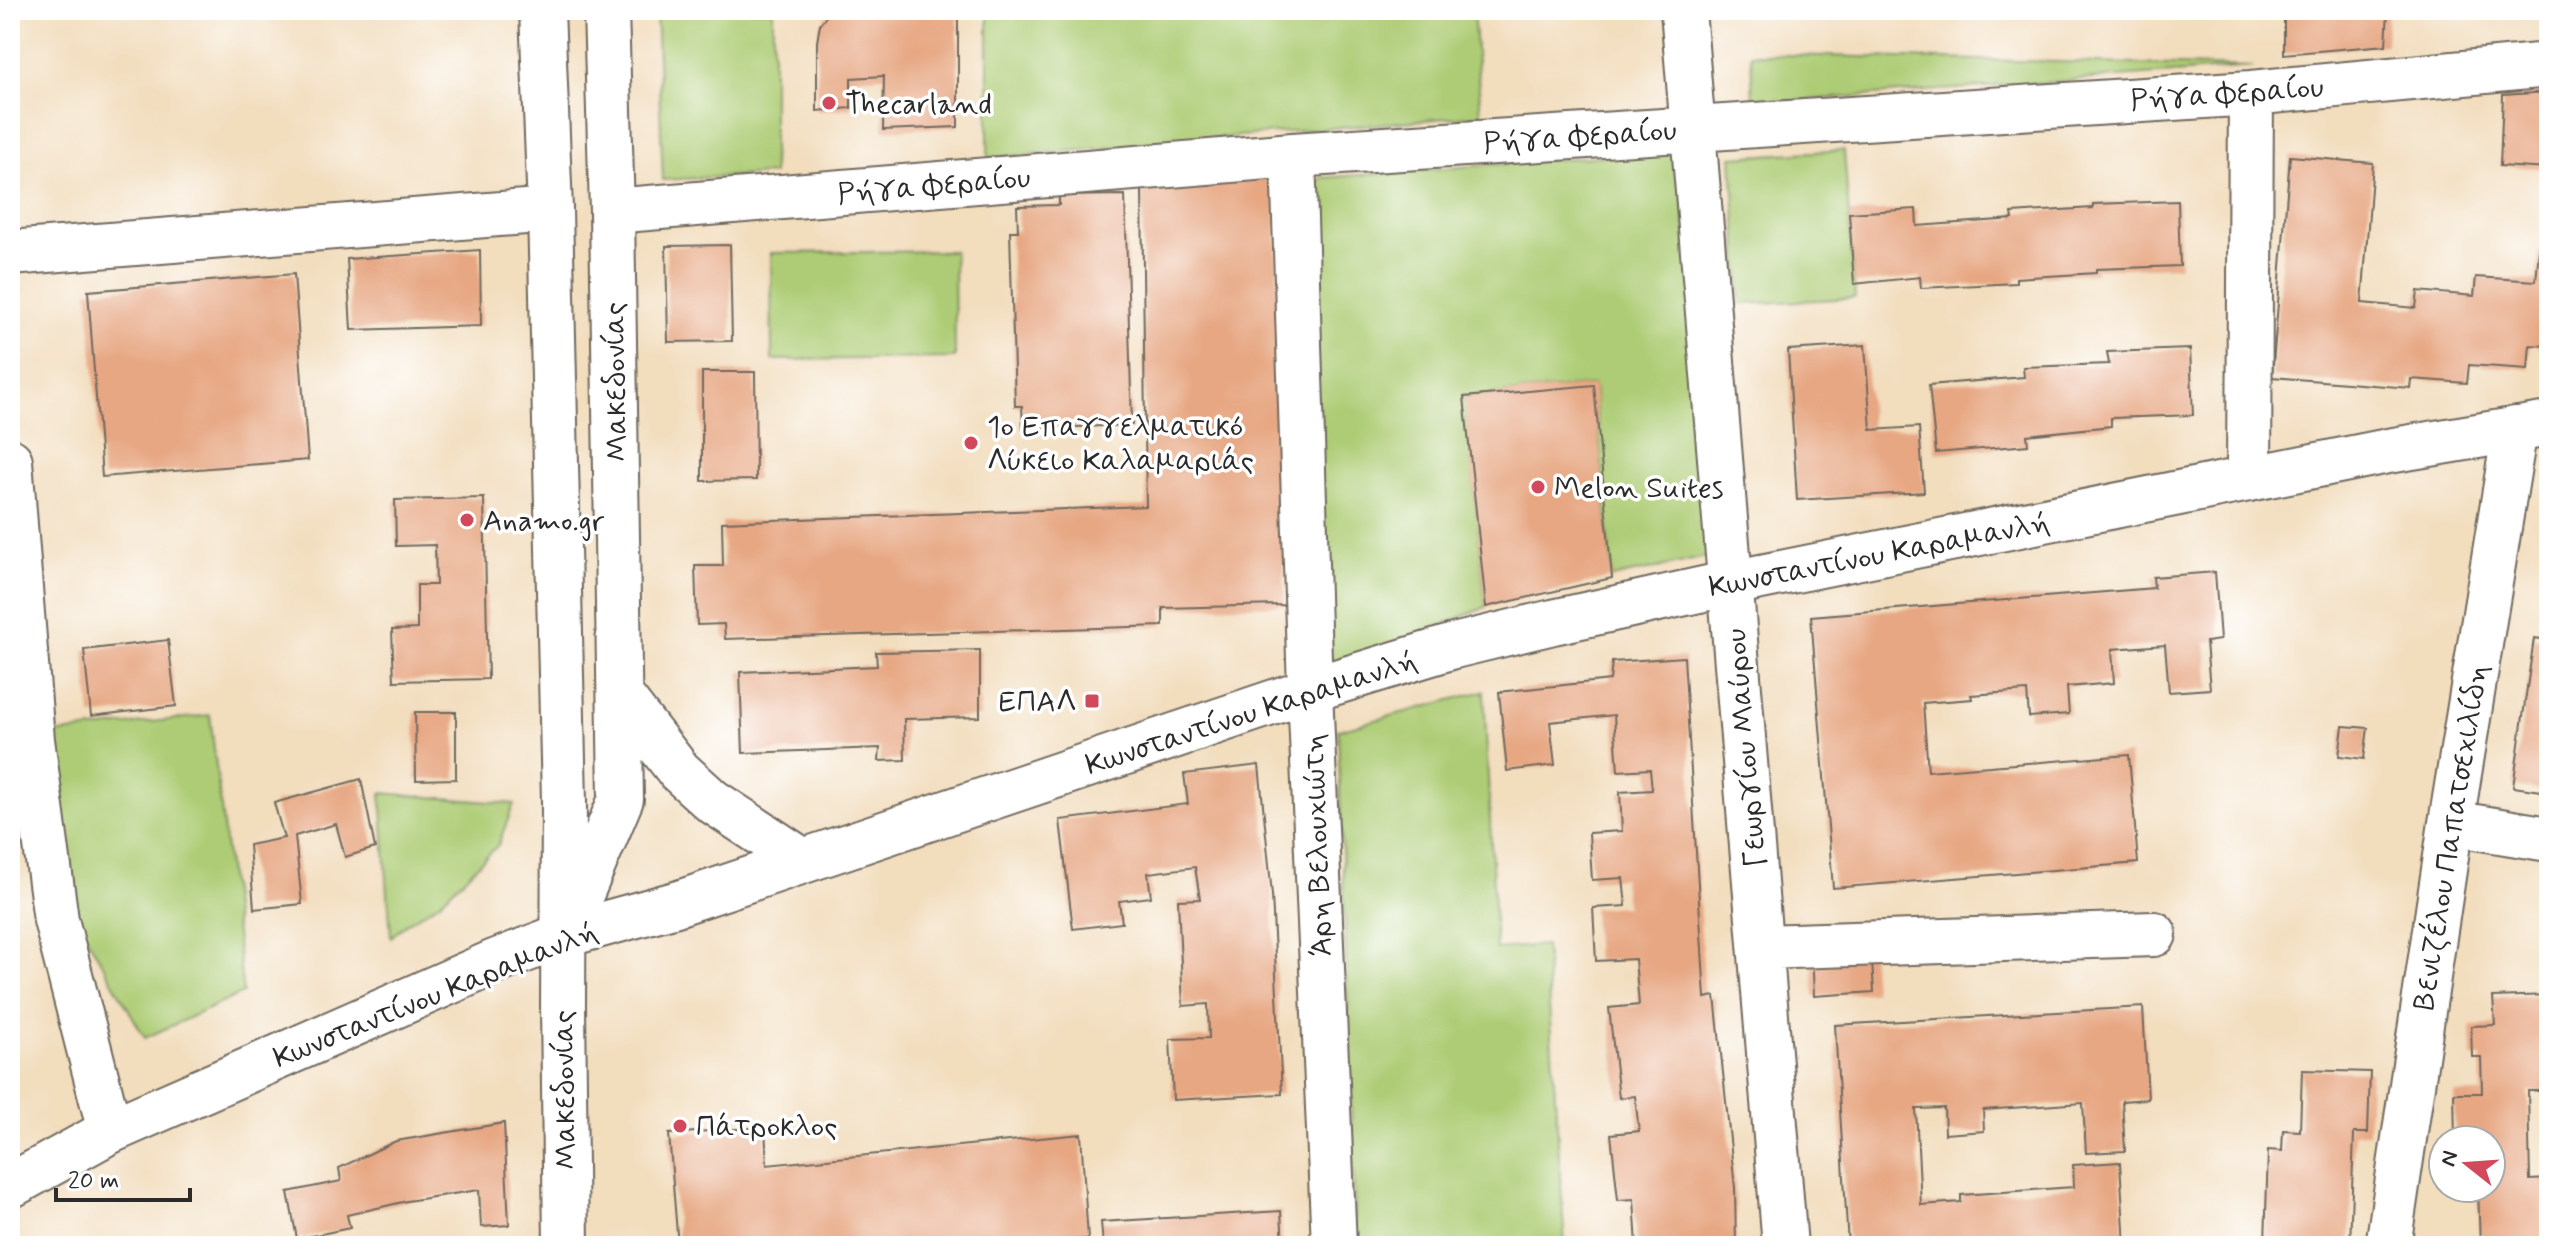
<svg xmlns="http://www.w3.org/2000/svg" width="2559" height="1256" viewBox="0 0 2559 1256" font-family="Mynerve,sans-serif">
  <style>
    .green { fill: #adcc74; stroke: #6c7c50; stroke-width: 2 }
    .building { fill: #e7a783 }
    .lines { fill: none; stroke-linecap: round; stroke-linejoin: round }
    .minor-casing { stroke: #71695e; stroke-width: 48 }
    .major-casing { stroke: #71695e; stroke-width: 48 }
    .minor { stroke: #fff; stroke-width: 44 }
    .major { stroke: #fff; stroke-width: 44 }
    .poi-dot { fill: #d1495b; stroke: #fff; stroke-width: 3 }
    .labels { text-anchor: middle; stroke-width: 7; stroke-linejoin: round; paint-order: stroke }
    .street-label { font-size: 30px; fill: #2b2b2b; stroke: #fff }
    .poi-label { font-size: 30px; fill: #2b2b2b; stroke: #fff; text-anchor: start }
  </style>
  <rect width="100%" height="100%" fill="#fff"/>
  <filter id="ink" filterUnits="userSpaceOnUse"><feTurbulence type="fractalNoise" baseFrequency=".0125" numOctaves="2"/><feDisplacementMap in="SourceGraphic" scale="16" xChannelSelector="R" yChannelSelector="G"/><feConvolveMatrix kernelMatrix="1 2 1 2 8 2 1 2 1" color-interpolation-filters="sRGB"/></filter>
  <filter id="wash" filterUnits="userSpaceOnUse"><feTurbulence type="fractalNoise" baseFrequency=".006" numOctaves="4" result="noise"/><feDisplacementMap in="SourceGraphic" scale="32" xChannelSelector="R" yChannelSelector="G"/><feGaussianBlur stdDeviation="1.8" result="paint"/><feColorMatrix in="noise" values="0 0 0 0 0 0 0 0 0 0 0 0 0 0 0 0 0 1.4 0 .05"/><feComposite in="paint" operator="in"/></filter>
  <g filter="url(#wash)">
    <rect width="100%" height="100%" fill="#f2ddbd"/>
    <path class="green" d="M656,10H773V174L663,180Z
      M988,10H1473L1481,115L988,158Z
      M1751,54L2253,67L1753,104Z
      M1679,150L1715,555L1612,578L1594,385L1465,397L1486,607L1325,672L1311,188L1321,178Z
      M1844,150L1855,298L1741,304L1732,157Z
      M954,251L955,358L772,360L771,253Z
      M1484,691L1496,949L1545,945L1565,1246H1356L1338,730Z
      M210,715L243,993L145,1038L65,899L43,735Z
      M381,793L514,804L498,845L440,902L407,923L391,937Z"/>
    <g id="blocks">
      <path class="building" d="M831,10H886V15L958,13V127L883,130L884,76L851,78V108L817,111V42L820,24Z
        M2284,10H2388L2386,45L2284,54Z
        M2549,92V169L2500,166L2503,95Z
        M2290,156L2373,163L2362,303L2416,308L2418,291L2474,296L2476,277L2536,281L2539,251L2549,252V346L2530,345L2528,369L2469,365L2467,383L2411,379L2410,388L2272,377Z
        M1275,176L1285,605L1163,608V626L725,639L724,624L697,625L695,566H723L722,522L1146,506L1142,189Z
        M1125,195L1132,425L1023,429L1022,406H1015L1010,231H1018L1017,206L1059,205V196Z
        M2178,201L2180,266L2096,269V273L2016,278V283L1921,288L1920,277L1854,284L1849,213L1916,209L1917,226L2013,219L2012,213L2093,208V204Z
        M730,245L732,341L668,342L666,246Z
        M480,250L481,326L351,330L347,259Z
        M294,274L308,460L102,477L88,291Z
        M1865,345L1871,430L1919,427L1924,492L1797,500L1788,350Z
        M2190,349L2193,415L2111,418V426L2027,435L2028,445L1936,453L1929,385L2024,377L2023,367L2109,364L2107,352Z
        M702,372H755L756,480L702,481Z
        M1594,385L1612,578L1486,607L1464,397Z
        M484,498L488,679L394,681L392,630L417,629V585H436L435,545L396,546L395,500Z
        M2215,572L2220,640L2206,642L2210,689L2169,692L2165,645L2112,649L2114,683L2067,687L2069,714L2029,717L2027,691L1971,695L1972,699L1923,703L1928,771L2129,755L2138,863L1833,888L1811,616L2154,588L2153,577Z
        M2534,638L2549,640V792L2513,787Z
        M168,640L176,706L91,716L84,650Z
        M980,650V717L904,719L905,760L879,761L880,748L743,753L740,672L877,666L876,652Z
        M1684,657L1705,998L1715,996L1735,1188L1736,1246H1637L1634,1199L1618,1200L1611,1134L1639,1131L1635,1096L1619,1098L1609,1008L1639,1005L1635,959L1596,961L1593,908L1626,906L1623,878L1592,880L1589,833L1622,831L1620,792L1652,790L1650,769L1618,771L1614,715L1550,722L1555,765L1507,771L1499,692L1610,680L1612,662Z
        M415,712H456V779L416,780Z
        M2343,726L2368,728L2364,759L2339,756Z
        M1259,765L1272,895L1282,1094L1173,1100L1170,1039L1209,1038L1208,1004L1183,1006L1178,900L1200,899L1195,867L1148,873L1151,897L1119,901L1122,923L1073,929L1060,820L1188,804L1184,774Z
        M361,779L375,848L345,857L336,824L295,836L302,904L254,909L249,845L284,838L274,803Z
        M1871,947L1874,992L1814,996L1812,951Z
        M2549,995V1091H2528L2530,1180L2549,1179V1246H2480L2478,1188H2491V1140H2455L2454,1093H2482L2481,1057H2472L2471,1026L2495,1025L2493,997Z
        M2143,1007L2148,1099L2122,1101L2125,1151L2086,1153L2083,1103L1983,1110L1984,1131L1945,1134L1944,1108L1916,1109L1921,1205L1961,1202V1195L2074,1187L2073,1165L2120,1162L2125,1246H1848L1835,1025Z
        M2302,1070L2370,1072L2368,1133H2354L2350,1246L2265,1244L2268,1150L2282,1151L2283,1130L2300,1131Z
        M504,1123L509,1225L481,1227L479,1190L407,1201L347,1215L350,1228L297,1239L288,1192L341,1181L339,1168L396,1141Z
        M765,1127L767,1165L1081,1134L1088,1239L1047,1242V1246H678L669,1134Z
        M1281,1211L1283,1246H1103L1101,1222Z"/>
    </g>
  </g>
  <g filter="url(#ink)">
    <use href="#blocks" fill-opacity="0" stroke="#71695e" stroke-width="2"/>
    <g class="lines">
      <defs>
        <path id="minor" d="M1683,10L1785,1246
          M1293,155L1310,690L1334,1246
          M612,211L1293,155L2251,93L2549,65
          M10,253L550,210
          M10,461L32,740L56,920L110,1131
          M2249,479L2251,93
          M2451,823L2549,839
          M1761,947L2154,934
          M2388,1246L2451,823L2515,429"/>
        <path id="major" d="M542,10L550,210L564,802L563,1007L566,1246
          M620,695L679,771L712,801L803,861
          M571,918L621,799L612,211L606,10
          M10,1186L110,1131L497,961L564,935L676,904L1310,690L1454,646L1553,622L1731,583L2388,451L2549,424"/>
      </defs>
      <use href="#minor" class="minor-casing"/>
      <use href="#major" class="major-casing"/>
      <use href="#minor" class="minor"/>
      <use href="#major" class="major"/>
    </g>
  </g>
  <g class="poi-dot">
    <circle cx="829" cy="103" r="8"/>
    <circle cx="971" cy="443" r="8"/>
    <circle cx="1538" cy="487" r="8"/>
    <circle cx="467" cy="520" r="8"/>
    <rect x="1084" y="693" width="16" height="16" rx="4"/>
    <circle cx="680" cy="1126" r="8"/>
  </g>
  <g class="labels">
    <g class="street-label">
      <text transform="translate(2227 93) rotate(-4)" y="10">Ρήγα Φεραίου</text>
      <text transform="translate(1580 136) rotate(-4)" y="10">Ρήγα Φεραίου</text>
      <text transform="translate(934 185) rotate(-5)" y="10">Ρήγα Φεραίου</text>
      <text transform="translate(615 382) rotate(-91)" y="10">Μακεδονίας</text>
      <text transform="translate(1879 554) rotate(-11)" y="10">Κωνσταντίνου Καραμανλή</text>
      <text transform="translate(1251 712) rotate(-18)" y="10">Κωνσταντίνου Καραμανλή</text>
      <text transform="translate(1745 748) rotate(-95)" y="10">Γεωργίου Μαύρου</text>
      <text transform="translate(2450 837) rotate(-81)" y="10">Βενιζέλου Παπατσεχιλίδη</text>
      <text transform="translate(1317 845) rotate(-92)" y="10">Άρη Βελουχιώτη</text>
      <text transform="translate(435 994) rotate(-22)" y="10">Κωνσταντίνου Καραμανλή</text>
      <text transform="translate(564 1090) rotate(-91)" y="10">Μακεδονίας</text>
    </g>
    <g class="poi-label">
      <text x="845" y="113">Thecarland</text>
      <text x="987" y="436">1ο Επαγγελματικό<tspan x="987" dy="34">Λύκειο Καλαμαριάς</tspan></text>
      <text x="1554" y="497">Melon Suites</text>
      <text x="483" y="530">Anamo.gr</text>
      <text x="1076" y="711" text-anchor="end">ΕΠΑΛ</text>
      <text x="696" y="1136">Πάτροκλος</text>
    </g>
  </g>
  <rect width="2559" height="1256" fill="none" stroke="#fff" stroke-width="40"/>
  <g transform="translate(2467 1164) rotate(287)"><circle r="38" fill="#ffffff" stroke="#aaaaaa" stroke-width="2"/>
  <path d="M0-6L14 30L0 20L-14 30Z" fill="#d1495b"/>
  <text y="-12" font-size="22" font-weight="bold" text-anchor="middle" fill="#2b2b2b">N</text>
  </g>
  <path d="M56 1188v12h134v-12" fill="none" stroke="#2b2b2b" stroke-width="4"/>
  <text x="68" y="1188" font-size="24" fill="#2b2b2b" stroke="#ffffff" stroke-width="6" paint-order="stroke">20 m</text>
</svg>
